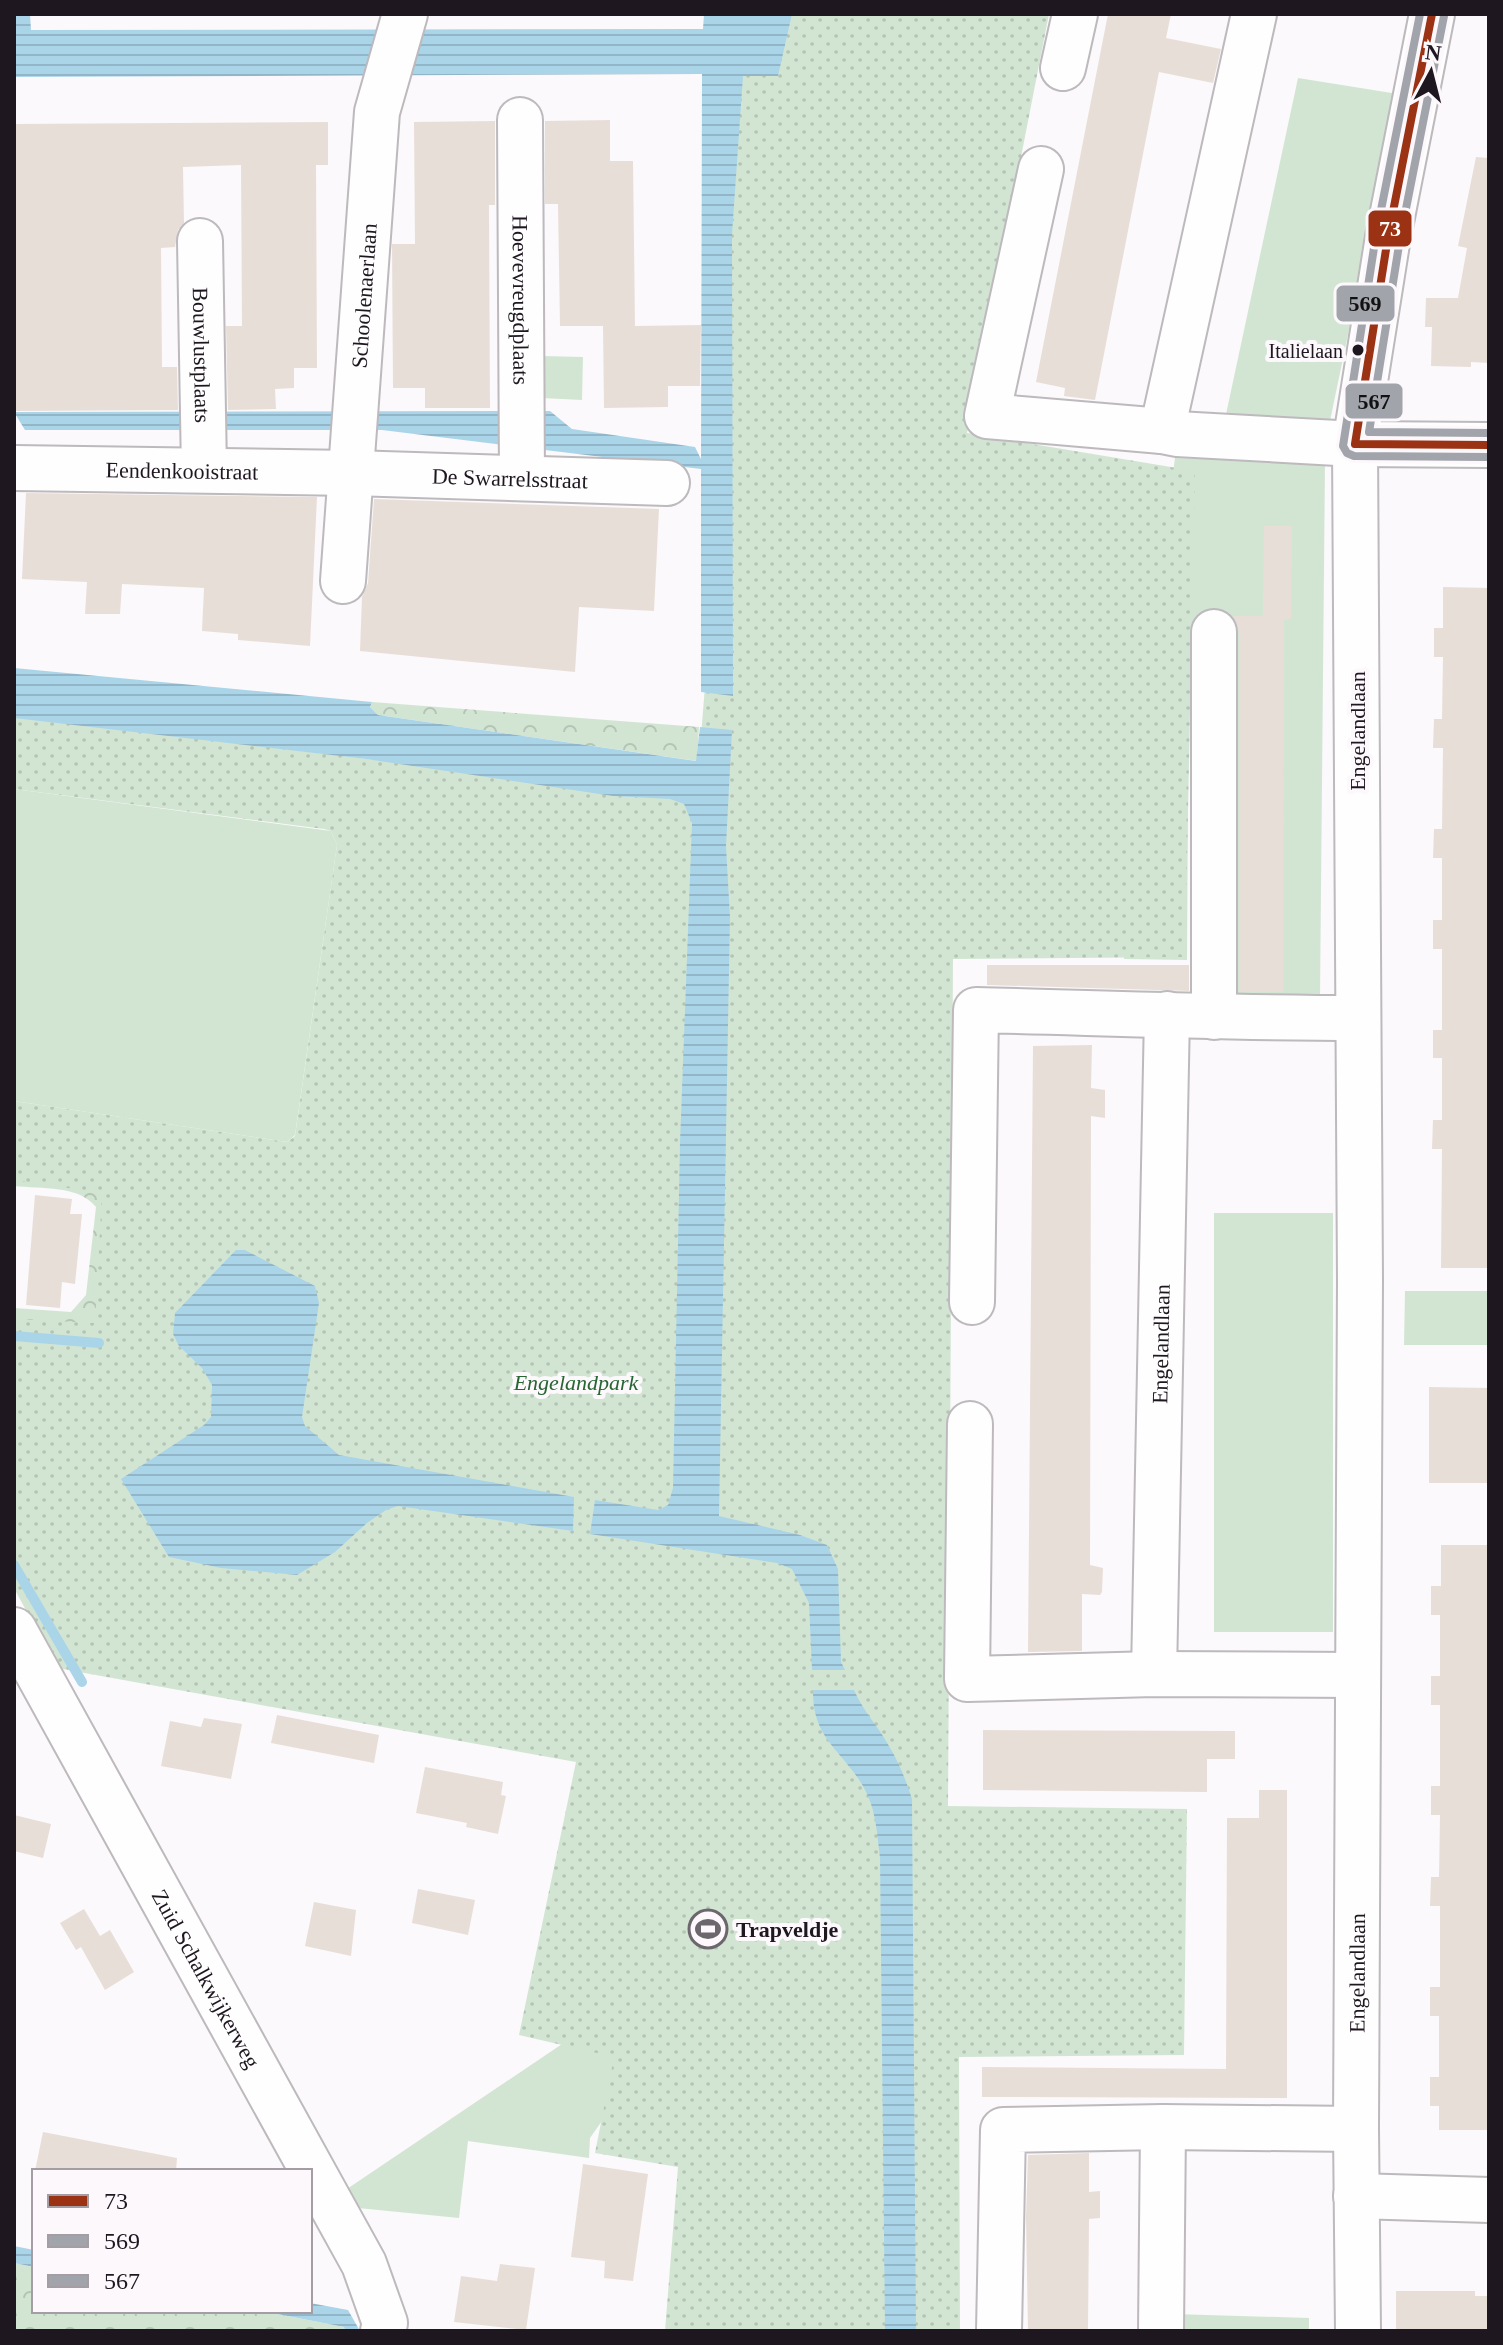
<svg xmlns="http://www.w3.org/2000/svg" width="1503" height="2345" viewBox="0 0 1503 2345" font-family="'Times New Roman',serif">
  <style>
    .grass { fill: #d2e5d3 }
    .forest { fill: url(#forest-crowns) }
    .park { fill: url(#park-dots) }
    .water { fill: url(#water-rules) }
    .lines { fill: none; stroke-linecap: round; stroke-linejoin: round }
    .stream { stroke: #aad5e8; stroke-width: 10 }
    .building { fill: #e8ded8 }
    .minor-casing { stroke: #bdb9bd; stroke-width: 48 }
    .minor { stroke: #fefefe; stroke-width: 44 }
    .bus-1-casing { stroke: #fcf8fc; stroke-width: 14 }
    .bus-2-casing { stroke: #fcf8fc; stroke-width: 14 }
    .bus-3-casing { stroke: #fcf8fc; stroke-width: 14 }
    .bus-1 { stroke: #9b3214; stroke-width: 8 }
    .bus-2 { stroke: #a1a4aa; stroke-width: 8 }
    .bus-3 { stroke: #a1a4aa; stroke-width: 8 }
    .bus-dot { fill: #1f1720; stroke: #fcf8fc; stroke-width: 3 }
    .labels { text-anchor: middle; stroke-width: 8; stroke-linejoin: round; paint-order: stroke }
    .bus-label { font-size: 20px; fill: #1f1720; stroke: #fcf8fc; text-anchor: end }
    .street-label { font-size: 22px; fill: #1f1720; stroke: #fcf8fc }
    .park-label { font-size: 22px; font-style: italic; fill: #276532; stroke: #fcf8fc }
    .poi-label { font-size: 22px; font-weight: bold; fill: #1f1720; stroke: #fcf8fc; text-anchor: start }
    .line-badge { stroke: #fcf8fc; stroke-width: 3 }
    .badge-label { font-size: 22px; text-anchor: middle; font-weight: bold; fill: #fff }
    .pale-badge-label { font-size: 22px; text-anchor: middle; font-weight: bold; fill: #111 }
  </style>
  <defs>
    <pattern id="forest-crowns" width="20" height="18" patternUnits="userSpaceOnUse" patternTransform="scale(2)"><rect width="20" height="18" fill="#d2e5d3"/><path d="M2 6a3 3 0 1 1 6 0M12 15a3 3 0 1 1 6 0" fill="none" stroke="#b4c4b5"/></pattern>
    <pattern id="park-dots" width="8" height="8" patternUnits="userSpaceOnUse" patternTransform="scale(2)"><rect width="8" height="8" fill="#d2e5d3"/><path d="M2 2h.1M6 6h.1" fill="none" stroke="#b4c4b5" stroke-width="1.8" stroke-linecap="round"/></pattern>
    <pattern id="water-rules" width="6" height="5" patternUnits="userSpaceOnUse" patternTransform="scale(2)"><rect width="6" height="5" fill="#aad5e8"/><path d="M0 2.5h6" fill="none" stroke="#92b6c7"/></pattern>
  </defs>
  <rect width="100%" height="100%" fill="#fbf9fb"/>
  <path class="grass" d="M1298,78L1398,94L1330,421L1222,433Z
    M542,356L583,357L582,400L541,398Z
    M1175,458L1325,462L1320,997L1225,999L1229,620L1189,623L1187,960L1124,959L1122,848Z
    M14,789L331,831L337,845L295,1135L287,1142L14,1101Z
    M1214,1213H1333V1632H1214Z
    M1405,1291H1489V1345H1404Z
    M817,1815L590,2138L589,2158L468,2141L459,2218L348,2207L341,2193L568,2040Z
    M1174,2314L1309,2318V2331H1174Z"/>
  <path class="forest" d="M372,702L699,727L697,761L378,715L370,707Z
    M14,1160L132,1182L117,1358L14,1352V1308L71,1312L86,1295L96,1207C79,1185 41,1189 14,1186Z
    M14,2263L34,2267V2311H262L344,2327L345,2331H14Z"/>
  <path class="park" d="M710,14H1049L967,433L1195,471L1185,957L953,959L948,1806L1187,1809L1184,2055L959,2057L960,2331H665L678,2167L595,2153L614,2057L519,2035L576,1762L57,1668L14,1588V1319L95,1323L102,1193L14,1180V1101L287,1142L295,1136L337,845L331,831L324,829L14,789V716L696,799L705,686Z"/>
  <path class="water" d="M14,14H30L31,30L703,29L704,14H792L778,76H743L732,234L733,696L701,692V469L382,430H25L14,412L550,411L572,429L695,447L701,459L702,74L14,77Z
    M14,668L372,702L370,707L378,715L696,761L700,727L732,730L726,846L730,917L719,1516L800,1535L827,1545L838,1569L841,1662L845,1670H812L809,1603L792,1569L777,1563L590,1534L595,1500L658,1510L668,1505L673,1488L680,1143L692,823L684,804L670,799L613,796L366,759L14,718Z
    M236,1250H245L315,1286L319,1303L302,1417L305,1426L339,1455L574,1497L573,1531L398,1506L386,1510L367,1523L335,1552L297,1575L221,1568L169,1557L121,1479L204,1425L211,1417L212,1385L202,1368L179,1346L173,1334L175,1313Z
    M813,1690H854C863,1711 878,1726 889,1746C899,1763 906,1780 912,1799L916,2331H885L880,1858C877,1833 876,1808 863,1786C841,1749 812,1738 813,1690Z
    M14,2246L34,2250V2267L14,2263Z
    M310,2303L348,2310L360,2331H345L344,2327L262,2311H310Z"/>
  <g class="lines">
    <path class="stream" d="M14,1336L99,1343
      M14,1565L82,1682"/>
  </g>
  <path class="building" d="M1108,14H1171L1166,38L1221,49L1213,83L1159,72L1095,400L1064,396L1065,388L1036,382Z
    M610,120V161H633L635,326L701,325L700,386H668V407L604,408L603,326H560L558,204H545V121Z
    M495,121V205H489L490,408H425V388H393L392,244H415L414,122Z
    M328,122V165H316L317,368H294V388L275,389L276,409L228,410L226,326H242L241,165L183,167L184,223L178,230L175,247L161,248L162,367H177L178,410L14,411V124Z
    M1476,157L1489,158V363L1471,362V367L1431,366L1432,327H1425L1426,298H1458L1467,248L1458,246Z
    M26,493L317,497L310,646L238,640V634L202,631L204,588L122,584L120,614H85L87,582L22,579Z
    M374,499L659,509L654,611L579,607L575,672L360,651L362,597L368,583Z
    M1264,526H1292L1291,619L1284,620L1283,992H1239V632L1233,616H1263Z
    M1443,587L1489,588V1268H1441L1442,1149H1432L1433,1120H1442V1058H1433V1030H1442V949H1433V920H1442V858H1433L1434,829H1442L1443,748H1433L1434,719H1442L1443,657H1434V628H1443Z
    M987,965H1189V991L987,985Z
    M1092,1045L1091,1088L1105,1090V1118L1091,1116L1090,1565L1103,1568L1102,1592L1100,1595L1082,1594V1651L1028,1652L1033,1046Z
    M35,1195L72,1199L70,1214H82L75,1284L62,1282L60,1308L26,1305Z
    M1429,1387L1489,1388V1483H1429Z
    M1441,1545H1489V2130H1439V2106H1430V2077H1439V2016H1430V1987H1440V1906H1430L1431,1877H1439L1440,1815H1431V1786H1440V1705H1431V1676H1440V1615H1431V1586H1441Z
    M277,1715L379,1735L374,1763L271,1743Z
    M204,1718L242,1724L231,1779L161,1766L170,1721L201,1727Z
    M983,1730L1235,1731V1759H1207V1792L983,1790Z
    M425,1767L503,1782L501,1795L506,1796L498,1834L466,1827L467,1823L416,1813Z
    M1259,1790H1287V2098L982,2097V2067L1226,2069L1227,1818H1259Z
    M14,1815L51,1824L43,1858L14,1851Z
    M418,1889L475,1900L468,1935L412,1923Z
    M314,1902L356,1910L351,1956L305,1946Z
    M84,1909L100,1936L110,1930L134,1972L105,1990L81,1947L76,1950L60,1923Z
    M43,2132L177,2158L176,2171H35Z
    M1089,2153V2192L1100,2191V2218L1089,2219L1088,2331H1028L1026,2217L1028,2155Z
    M583,2164L648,2174L633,2281L604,2278L605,2261L571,2257Z
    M500,2264L535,2268L526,2330L454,2322L461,2276L497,2281Z
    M1396,2291H1475V2296H1489V2331H1396Z"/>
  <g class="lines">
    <defs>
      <g id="minor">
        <path d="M1063,68L1075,14"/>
        <path id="s1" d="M520,120L522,478"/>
        <path d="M1041,169L987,416L1162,431L1177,434L1355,444L1489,445"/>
        <path id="s2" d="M200,241L204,470"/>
        <path d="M1162,431L1254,14"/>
        <path id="s3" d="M14,468L352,473L667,483"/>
        <path id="s4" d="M343,581L377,112L405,14"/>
        <path d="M1214,1017V632"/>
        <path d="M972,1302L976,1010C1104,1013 1231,1018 1358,1018"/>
        <path d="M970,1424L967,1679L1154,1674L1358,1675"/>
        <path id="s5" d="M14,1630L364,2264L385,2323L383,2331"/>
        <path id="s6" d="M1154,1674L1167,1014"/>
        <path d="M1356,2196L1489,2200"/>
        <path d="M999,2331L1003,2130L1163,2127L1356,2129"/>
        <path d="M1161,2331L1163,2127"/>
        <path id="s7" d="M1358,2331L1356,2129L1360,1281L1355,444L1388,237L1432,14"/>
      </g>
    </defs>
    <use href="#minor" class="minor-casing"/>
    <use href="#minor" class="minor"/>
    <defs>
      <path id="bus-1" d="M1355,444L1388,237L1432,14
        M1355,444L1489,445"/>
      <path id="bus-2" d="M1420,14L1376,235L1343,446L1347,453L1354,456L1489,457"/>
      <path id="bus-3" d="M1444,16L1400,239L1369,432L1489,433"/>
    </defs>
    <use href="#bus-1" class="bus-1-casing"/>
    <use href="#bus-2" class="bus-2-casing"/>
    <use href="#bus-3" class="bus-3-casing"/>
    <use href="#bus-1" class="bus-1"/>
    <use href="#bus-2" class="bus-2"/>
    <use href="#bus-3" class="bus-3"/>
  </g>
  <defs>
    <symbol id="stadium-ring" viewBox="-11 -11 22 22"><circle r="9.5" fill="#fcf8fc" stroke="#6c666d" stroke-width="1.5"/><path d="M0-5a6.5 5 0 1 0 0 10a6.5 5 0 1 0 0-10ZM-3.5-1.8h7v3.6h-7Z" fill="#6c666d"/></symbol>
  </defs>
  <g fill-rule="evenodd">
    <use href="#stadium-ring" x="686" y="1907" width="44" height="44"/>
  </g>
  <circle class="bus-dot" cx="1358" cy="350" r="7"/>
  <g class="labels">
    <g class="bus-label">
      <text x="1343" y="358">Italielaan</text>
    </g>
    <g class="street-label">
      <text dy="8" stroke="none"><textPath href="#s4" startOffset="286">Schoolenaerlaan</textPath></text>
      <text dy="8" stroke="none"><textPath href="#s1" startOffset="180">Hoevevreugdplaats</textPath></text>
      <text dy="8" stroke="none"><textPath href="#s2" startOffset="114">Bouwlustplaats</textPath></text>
      <text dy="8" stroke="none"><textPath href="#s3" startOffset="168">Eendenkooistraat</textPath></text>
      <text dy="8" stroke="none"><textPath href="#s3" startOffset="496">De Swarrelsstraat</textPath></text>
      <text transform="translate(1357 731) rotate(-90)" y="8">Engelandlaan</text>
      <text dy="8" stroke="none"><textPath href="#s6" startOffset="330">Engelandlaan</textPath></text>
      <text dy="8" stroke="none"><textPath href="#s7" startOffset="358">Engelandlaan</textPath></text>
      <text dy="8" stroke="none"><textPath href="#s5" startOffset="398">Zuid Schalkwijkerweg</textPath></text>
    </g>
    <g class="park-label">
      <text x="576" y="1390">Engelandpark</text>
    </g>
    <g class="poi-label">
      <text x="736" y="1937">Trapveldje</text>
    </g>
  </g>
  <g class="line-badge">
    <rect x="1367" y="209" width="46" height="39" rx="8" fill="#9b3214"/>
    <rect x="1335" y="284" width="61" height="39" rx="8" fill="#a1a4aa"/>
    <rect x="1344" y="382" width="60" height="38" rx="8" fill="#a1a4aa"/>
  </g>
  <g class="badge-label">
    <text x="1390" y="236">73</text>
  </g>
  <g class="pale-badge-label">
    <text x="1365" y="311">569</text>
    <text x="1374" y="409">567</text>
  </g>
  <rect width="1503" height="2345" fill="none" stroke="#1f1720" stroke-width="32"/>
  <rect x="32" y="2169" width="280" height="144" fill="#fcf8fc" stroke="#a49ea4" stroke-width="2"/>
  <rect x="48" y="2195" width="40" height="12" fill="#9b3214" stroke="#a49ea4" stroke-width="2"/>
  <text x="104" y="2209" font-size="24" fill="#1f1720">73</text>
  <rect x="48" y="2235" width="40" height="12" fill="#a1a4aa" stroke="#a49ea4" stroke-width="2"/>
  <text x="104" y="2249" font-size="24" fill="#1f1720">569</text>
  <rect x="48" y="2275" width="40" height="12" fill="#a1a4aa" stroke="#a49ea4" stroke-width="2"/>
  <text x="104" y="2289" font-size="24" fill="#1f1720">567</text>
  <g transform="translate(1431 72) rotate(7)" stroke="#fcf8fc" stroke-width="6" paint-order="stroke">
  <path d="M0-6L14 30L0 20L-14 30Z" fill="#1f1720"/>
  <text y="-12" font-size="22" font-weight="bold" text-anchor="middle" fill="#1f1720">N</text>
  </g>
</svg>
